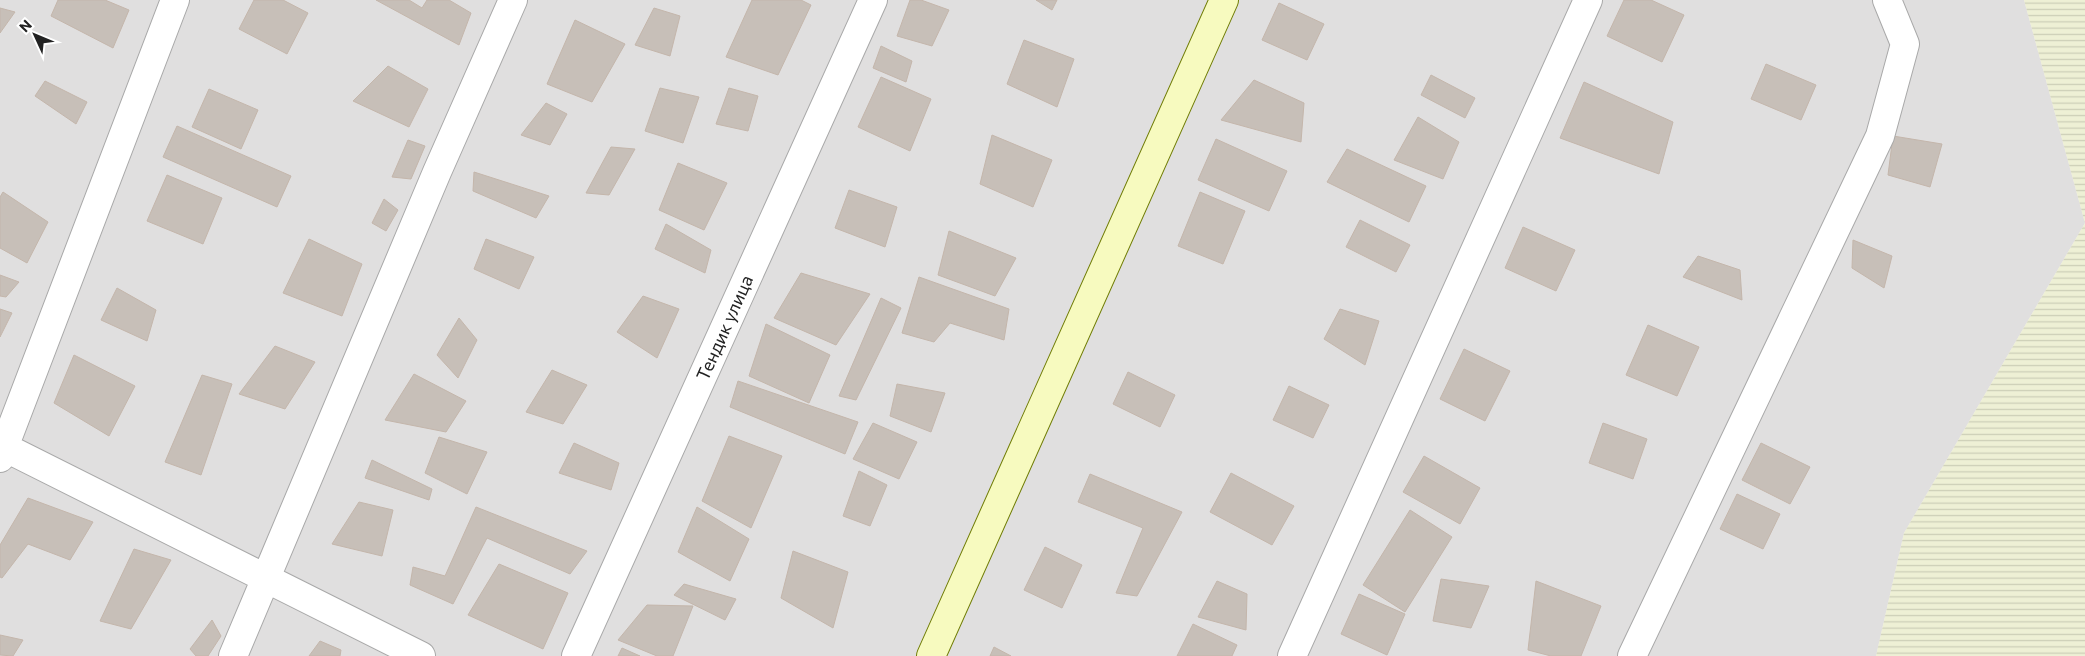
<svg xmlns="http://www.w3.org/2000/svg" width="2085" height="656" viewBox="0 0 2085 656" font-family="Commissioner,sans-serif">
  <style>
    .residential { fill: #e0dfdf }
    .farmland { fill: url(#farmland-rules) }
    .building { fill: #c7bfb8; stroke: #c4b6ab }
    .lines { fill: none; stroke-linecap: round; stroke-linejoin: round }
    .street-casing { stroke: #a9a9a9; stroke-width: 30 }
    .secondary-casing { stroke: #707d05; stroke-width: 30 }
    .street { stroke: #fff; stroke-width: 28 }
    .secondary { stroke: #f7fabf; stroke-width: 28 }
    .labels { text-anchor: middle; stroke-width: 4.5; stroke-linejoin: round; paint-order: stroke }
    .street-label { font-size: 18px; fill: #222; stroke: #fff }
  </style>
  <defs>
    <pattern id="farmland-rules" width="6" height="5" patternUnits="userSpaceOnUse" patternTransform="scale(1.25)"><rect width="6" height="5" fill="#eef0d5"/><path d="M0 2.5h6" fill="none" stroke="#ccceb7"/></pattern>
  </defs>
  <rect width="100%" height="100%" fill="#f2efe9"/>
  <path class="residential" d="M0,0H2024L2085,223L1904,533L1876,656H0Z"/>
  <path class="farmland" d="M2024,0H2085V656H1876L1904,533L2085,223Z"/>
  <path class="building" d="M58,0H105L129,10L113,48L51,16Z
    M254,0H283L308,13L287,54L239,29Z
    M376,0H409L422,8L427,0H449L471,13L459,45Z
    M752,0H801L811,5L778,75L726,57Z
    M910,0H921L949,10L932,46L897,36Z
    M1036,0H1057L1052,10Z
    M1624,0H1651L1684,15L1662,62L1607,36Z
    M1279,3L1324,24L1307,60L1262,40Z
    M0,8L15,12L0,33Z
    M654,8L680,16L670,56L635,45Z
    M575,20L625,44L592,102L547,84Z
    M1024,40L1074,59L1057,107L1007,84Z
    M881,46L912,61L906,82L873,68Z
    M1766,64L1816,85L1801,120L1751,99Z
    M388,66L428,89L409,127L353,101Z
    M1431,75L1475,98L1465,118L1421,95Z
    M881,77L931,99L910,151L858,127Z
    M1254,80L1304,103L1301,142L1221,120Z
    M45,81L87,102L76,124L35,96Z
    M1584,82L1673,122L1659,174L1560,138Z
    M660,88L699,97L683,143L645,131Z
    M729,88L758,96L748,131L716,124Z
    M209,89L258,110L241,149L192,127Z
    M546,103L567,114L550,145L521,135Z
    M1418,117L1459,142L1443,179L1394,160Z
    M177,126L291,176L277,207L163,157Z
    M992,135L1052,160L1033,207L980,184Z
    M1893,136L1942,144L1930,187L1888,175Z
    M1216,139L1287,171L1269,211L1198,180Z
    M408,140L425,146L411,179L392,177Z
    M611,147L635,149L609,195L586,193Z
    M1347,149L1426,186L1409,222L1327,182Z
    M678,163L727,183L704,230L659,210Z
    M474,172L549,196L536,218L473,191Z
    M167,175L222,198L203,244L147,221Z
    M849,190L897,207L885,247L835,228Z
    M3,192L48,222L27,263L0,248V197Z
    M1200,192L1245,211L1223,264L1178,246Z
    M384,199L398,210L386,231L372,223Z
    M1360,220L1410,245L1396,272L1346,247Z
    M666,224L711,250L705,273L655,249Z
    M1523,227L1575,250L1556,291L1505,268Z
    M949,231L1016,258L995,296L938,275Z
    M309,239L362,264L342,316L283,293Z
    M486,239L534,257L519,289L474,269Z
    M1853,240L1892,256L1884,288L1852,268Z
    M1698,256L1740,270L1742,300L1683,277Z
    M801,273L870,294L836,345L774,318Z
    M0,275L19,282L6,297L0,296Z
    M919,277L1009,309L1004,340L950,323L934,342L902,333Z
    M117,288L156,310L147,341L101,320Z
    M643,296L679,309L657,358L617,332Z
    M881,298L901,308L856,400L839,396Z
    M0,309L12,313L0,337Z
    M1340,309L1379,321L1365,365L1324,339Z
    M459,318L477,340L458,378L437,355Z
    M766,324L830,355L809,403L749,376Z
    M1648,325L1699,347L1677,396L1626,375Z
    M275,346L315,362L285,409L239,394Z
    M1464,349L1510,371L1485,421L1440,399Z
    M74,355L135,386L109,436L54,403Z
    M552,370L587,385L563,424L526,412Z
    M1128,372L1175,395L1160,427L1113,404Z
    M414,374L466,401L446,432L385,420Z
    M202,375L232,384L201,475L165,462Z
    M738,381L858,422L845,454L730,407Z
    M897,384L945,393L931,432L890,416Z
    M1289,386L1329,405L1313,438L1273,420Z
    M873,423L917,442L899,479L853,459Z
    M1603,423L1647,439L1633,479L1589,463Z
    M729,436L782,456L751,528L702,501Z
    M439,437L487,452L467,494L425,473Z
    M574,443L619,463L611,490L559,473Z
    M1761,443L1810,467L1790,504L1742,480Z
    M1424,456L1480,488L1460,524L1403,492Z
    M372,460L432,489L429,500L365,478Z
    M859,471L887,485L870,526L843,516Z
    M1231,473L1294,506L1272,545L1210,512Z
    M1090,474L1182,512L1137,596L1116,593L1143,528L1078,502Z
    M1737,494L1780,514L1763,549L1720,529Z
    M28,498L93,522L70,560L28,544L2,578L0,577V545Z
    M359,502L393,510L382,556L332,544Z
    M476,507L587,551L570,574L487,538L453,604L410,585L413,567L445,576Z
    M697,507L749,539L730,581L678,552Z
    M1410,510L1452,537L1405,612L1363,585Z
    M1045,547L1082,565L1062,608L1024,590Z
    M134,549L171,560L131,629L100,621Z
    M793,551L848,572L833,628L781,598Z
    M499,564L568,593L543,649L468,615Z
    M1441,579L1489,586L1471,628L1433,621Z
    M1217,581L1247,594L1246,630L1198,617Z
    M1536,581L1601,606L1581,656H1551L1528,650Z
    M684,584L736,599L725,620L674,595Z
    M1359,594L1405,614L1387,655L1341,634Z
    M647,605L693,606L673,656H657L618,640Z
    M212,620L221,636L208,656H196L190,649Z
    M1193,624L1237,645L1232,656H1177Z
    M0,635L23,640L13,656L0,655Z
    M320,641L341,650L340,656H309Z
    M994,647L1011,656H990Z
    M622,648L640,656H618Z"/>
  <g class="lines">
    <defs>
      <path id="street" d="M0,445L421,656
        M0,458L175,0
        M233,656L437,172L513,0
        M576,656L873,0
        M1292,656L1588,0
        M1632,656L1880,136L1905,44L1887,0"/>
      <path id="secondary" d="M931,656L1224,0"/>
    </defs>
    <use href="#street" class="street-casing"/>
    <use href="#secondary" class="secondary-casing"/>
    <use href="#street" class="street"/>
    <use href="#secondary" class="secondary"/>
  </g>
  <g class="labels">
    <g class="street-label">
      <text transform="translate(725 328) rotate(-66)" y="6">Тендик улица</text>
    </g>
  </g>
  <g transform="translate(35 35) rotate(314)" stroke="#ffffff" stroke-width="4" paint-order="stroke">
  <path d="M0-4L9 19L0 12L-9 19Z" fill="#222222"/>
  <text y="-8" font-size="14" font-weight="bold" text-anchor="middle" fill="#222222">N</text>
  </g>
</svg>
